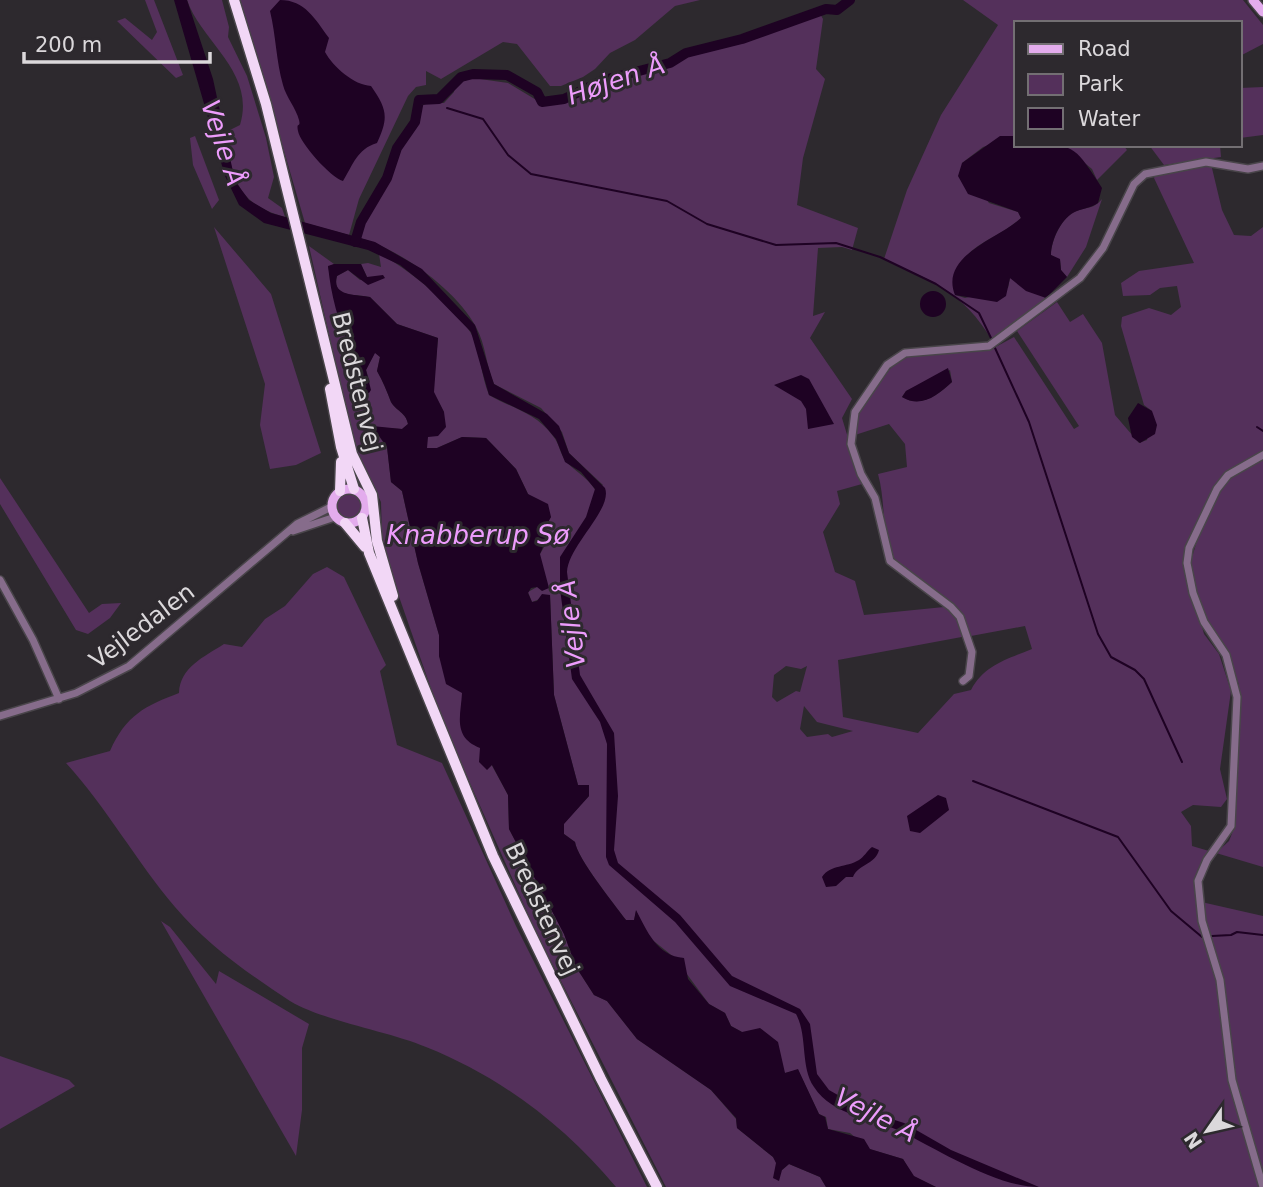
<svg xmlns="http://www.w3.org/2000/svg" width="1263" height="1187" viewBox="0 0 1263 1187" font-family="'DejaVu Sans',sans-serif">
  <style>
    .green { fill: #54305b; fill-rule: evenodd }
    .water { fill: #1e0223 }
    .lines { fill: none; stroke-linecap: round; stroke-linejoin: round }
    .stream { stroke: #1e0223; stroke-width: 2 }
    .river { stroke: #1e0223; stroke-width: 10 }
    .minor-casing { stroke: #49454a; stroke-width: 10 }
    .major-casing { stroke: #49454a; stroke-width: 12 }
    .highway-casing { stroke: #49454a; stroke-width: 13 }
    .minor { stroke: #866c8b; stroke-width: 7 }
    .major { stroke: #e3aced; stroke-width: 9 }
    .highway { stroke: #f2d7f6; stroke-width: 10 }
    .labels { text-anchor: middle; stroke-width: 6; stroke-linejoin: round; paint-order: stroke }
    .street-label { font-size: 24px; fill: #dbd8db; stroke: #2d292e }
    .water-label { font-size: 26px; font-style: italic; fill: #ed9cfc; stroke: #2d292e }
  </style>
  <rect width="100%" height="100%" fill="#2d292e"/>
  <path class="green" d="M145,0H154L183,75L176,78L117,21L125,18L152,40L157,32Z
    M187,0H222L229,27L228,37L247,76L266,138L274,177L268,198L282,208L285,217C236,204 234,179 224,133L240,125C256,72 202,43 187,0Z
    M240,0H700L675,6L635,40L610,53L595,69L583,77L561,86H550L517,44L503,42L441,79L426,71V85L416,87L408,96L359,199L349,235L305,223Z
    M963,0H1243L1263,25V44L1240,56V23H1016V136L983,147L962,163L989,203L1018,212L1021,218C991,245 952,245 955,295L965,298L1008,288L1010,278L1046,298L992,340C962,291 934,282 884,259L907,190L941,115L998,25Z
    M819,12L823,19L816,69L825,79L803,158L797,205L858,228L852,250L842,247L818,248L813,316L825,312L810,338L852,399L842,418L862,484L837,491L840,504L823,532L835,572L855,581L864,615L944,607L959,618L967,636L838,660L843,717L918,733L954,694L971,690C984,665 1008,659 1032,649L1025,626L971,636L961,613L894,560C881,535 886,502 878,474L907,467L905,444L889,424L855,435L859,410L890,369L906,355L990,350L1014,337L1074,429L1079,426L1017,331L1057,302L1070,322L1083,314L1102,343L1115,415L1139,443L1147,440L1152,411L1144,405L1121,326L1122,317L1149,308L1171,315L1181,307L1177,286L1160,288L1150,295L1123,296L1121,283L1139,271L1194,263L1154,178L1156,174L1211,164L1222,210L1234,235L1251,236L1263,227V451L1214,488L1185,566L1204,634L1219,654L1231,691L1220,769L1227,799L1221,807L1193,805L1181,812L1191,826L1192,846L1209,851L1197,871V901L1263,916V1187H936L913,1176L903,1159L869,1149L850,1133L828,1129L826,1117L819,1114L798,1070L785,1073L742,1032L731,1026L725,1013L709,1004L675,958L650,938L636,911L634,921L626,920C614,904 577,858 575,842L564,834L563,824L589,796V786L578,785L554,695L550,595L532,602L528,592L537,587L540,554L547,542L546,524L551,517L528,494L516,469L486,438L462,437L437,448H426L427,437L444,412L433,392L438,338L397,324L370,297C356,294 331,298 337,276L348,270L360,280L372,278L367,277L361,264L368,263L381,267L379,254C404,265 462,312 473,337C481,355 481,376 489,395C513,409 535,412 553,436C559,443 560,453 565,460C571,469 587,476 596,491L603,485L569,453L562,432L541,408L494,384C486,366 486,345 476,327C456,289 397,247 356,237L400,150L417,127L419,107L428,103H444L454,92L455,84L473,78L508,83L543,104L555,98L564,99L604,80L670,63L686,53L742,39ZM950,370L952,382C938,395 921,408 902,397L906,391ZM786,666L801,669L807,666L800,692L796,691L777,702L772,697L774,675ZM804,706L817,722L853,731L832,737L828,734L807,737L800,729Z
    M1263,87V135L1240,138V88Z
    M195,136L219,200L212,209L193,165L190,138Z
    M1063,145H1123L1127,150L1097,180L1092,169Z
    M1149,145H1220L1221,157L1164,165Z
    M1102,199L1086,247L1067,277L1061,270L1060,260L1051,255C1051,240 1062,217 1076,211C1087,207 1094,209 1102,199Z
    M214,227L271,294L321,453L296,465L270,469L260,425L265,384Z
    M309,246L334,264L328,267L360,392L370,382L366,370L375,352L380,357L377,371C383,381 387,392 391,402C396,411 406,412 408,424L402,429L372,427L387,447L391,482L402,491L418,563L439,635V656L454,686L463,693L461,709L508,795L509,829L564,934L576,967L594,995L607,1001L637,1039L711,1090L736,1119L737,1128L773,1157L782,1170L789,1164L820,1177L826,1187H666L536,932L442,720L396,588L382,537L381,502L355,449Z
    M1263,460V867L1216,853L1229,841L1235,826L1239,685L1227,652L1204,616L1192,585L1190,564L1200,531L1227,479Z
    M0,478L89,613L102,604L121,603L110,618L88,634L76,630L0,504Z
    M336 506a13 13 0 1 1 26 0a13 13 0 1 1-26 0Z
    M327,567L344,577L386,665L380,671L397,745L442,763L516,926L647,1187H616C564,1125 501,1077 426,1047C388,1031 323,1021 290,1001C249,974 207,945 175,907C136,861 107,808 66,763L110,751C126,715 145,706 179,693C180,667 204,657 224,644L242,647L265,619L285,606L313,574Z
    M161,921L170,927L216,984L219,971L309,1024L302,1048V1110L296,1156Z
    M0,1056L69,1080L75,1086L0,1129Z"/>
  <path class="water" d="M174,0H187L213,79L235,181L249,200L271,213L375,242L422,269L475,325L494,384L547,414L559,426L569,453L605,488C613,509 568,546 567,572L580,675L614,733L618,796L614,850L618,863L680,915L732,976L800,1009L810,1024L817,1074L829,1090L864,1110L904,1123L951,1150L1039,1187C996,1187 939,1150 900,1131C872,1118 833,1116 814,1087C800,1067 808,1036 796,1014L730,986L675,922L609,865L606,857L607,744L600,722L572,679L560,589V557L586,517L595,489L581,472L565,462L556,439L539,419L489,395L471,332L425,285L400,265L368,250L264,223L239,205L225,176Z
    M280,0C305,0 315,19 329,38L325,52C333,67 354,85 371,86C387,109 389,117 377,143C357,149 353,165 343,181C330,177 300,143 298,131C296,121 301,129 299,120C296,108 286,97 283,85C276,60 276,36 270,11Z
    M1000,136H1016V145C1074,145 1071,140 1102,188L1098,203C1090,208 1085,208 1077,211C1062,216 1051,240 1051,255L1060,259L1061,270L1067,277L1046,298L1026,291L1010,278L1006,296L997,302L955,295C939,255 1000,238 1021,218L1018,212L968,194L958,176L962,163Z
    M334,264H361L367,277L383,275L385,278L368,285L348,270L337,276C331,297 357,294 370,297L397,324L438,338L434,392L444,412L446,427L438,436L428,437L427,448H437L462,437L486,438L516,469L528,494L548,504L551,517C543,529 547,541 540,554L549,588L542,591L537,587L531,588L528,593L532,602L537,601L542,594L550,595L554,695L578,785H589V796L564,824V834L575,842C577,858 614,904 626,920H634L636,910C647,931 657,956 684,958L688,979L709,1004L725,1013L731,1026L742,1032L760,1028L778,1042L785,1073L798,1069L819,1114L825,1117L828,1129L864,1139L870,1149L903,1159L914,1176L936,1187H826L820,1177L789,1164L782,1170L779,1181L773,1178L776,1163L773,1157L737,1128L736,1118L711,1090L637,1039L607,1001L594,995L576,967L564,934L509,829L508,795L492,765L487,770L479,762L480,748C452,737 461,715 462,693L446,684L439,656V635L418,563L402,491L391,482L387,447L372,426L402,429L408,424C406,412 396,411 391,402C387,392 383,381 377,371L380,357L375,353L366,370L371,390L369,393L360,392C357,378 356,360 350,347C338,322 331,295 328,266Z
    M920 304a13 13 0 1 1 26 0a13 13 0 1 1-26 0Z
    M948,368L952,382C938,395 921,409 902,397L906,391Z
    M801,375L809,379L834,424L808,429L806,409L801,401L774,385Z
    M1138,403L1152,411L1157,425L1155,434L1140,443L1132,437L1128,418Z
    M938,795L946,798L949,810L920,833L910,831L907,816Z
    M872,847L879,850C875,865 858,864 853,877H846L836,886L826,887L822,877C831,864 846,868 859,860C864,857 867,851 872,847Z"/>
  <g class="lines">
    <path class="stream" d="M447,108L483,119L508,155L531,174L667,201L707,224L776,245L836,243L880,257L936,284L979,313L991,338
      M995,348L1029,422L1098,634L1111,657L1135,670L1144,679L1182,762
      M1257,427L1263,431
      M973,781L1118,837L1171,911L1202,937
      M1212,936L1231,935L1237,932L1263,935"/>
    <path class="river" d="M355,242L361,222L387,178L397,148L415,122L419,100L439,99L461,77L473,74L507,75L537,92L542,102L564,99L604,80L670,63L686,53L742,39L826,9L837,10L850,0"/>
    <defs>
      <path id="minor" d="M1263,455L1228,475L1217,489L1189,548L1187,563L1193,593L1204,622L1226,655L1237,697L1231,826L1207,860L1198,881L1202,921L1220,980L1232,1080L1263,1187
        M293,531L335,517
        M0,580L33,640L59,699
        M963,681L969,676L972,652L960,617L951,607L890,561L875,498L861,474L851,444L855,412L887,365L905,353L989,346L1080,278L1103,248L1134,184L1145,174L1206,162L1248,169L1263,166
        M0,716L76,693L129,666L297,524L331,507"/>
      <path id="major" d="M1253,0L1263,12
        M332 506a17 17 0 1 1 34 0a17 17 0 1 1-34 0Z"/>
      <path id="highway" d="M234,0L266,104L352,454L372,495L377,541L393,596
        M330,389L341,447L354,489
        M340,491L341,462
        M362,518L369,553L493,856L601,1079L657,1187
        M345,523L365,547"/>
    </defs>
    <use href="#minor" class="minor-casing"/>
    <use href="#major" class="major-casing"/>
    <use href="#highway" class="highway-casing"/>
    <use href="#minor" class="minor"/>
    <use href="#major" class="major"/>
    <use href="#highway" class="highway"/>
  </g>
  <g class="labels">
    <g class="street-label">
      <text transform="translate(357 382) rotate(76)" y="8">Bredstenvej</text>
      <text transform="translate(142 626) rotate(-37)" y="8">Vejledalen</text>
      <text transform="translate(542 909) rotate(65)" y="8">Bredstenvej</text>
    </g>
    <g class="water-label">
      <text transform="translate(616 80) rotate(-19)" y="9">Højen Å</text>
      <text transform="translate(223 143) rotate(72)" y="9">Vejle Å</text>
      <text x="478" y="544">Knabberup Sø</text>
      <text transform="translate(571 624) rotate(-97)" y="9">Vejle Å</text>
      <text transform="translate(876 1115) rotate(27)" y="9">Vejle Å</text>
    </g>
  </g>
  <rect x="1014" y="21" width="228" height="126" fill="#2d292e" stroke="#736f73" stroke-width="2"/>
  <rect x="1028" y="44" width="35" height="10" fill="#e3aced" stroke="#736f73" stroke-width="2"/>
  <text x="1078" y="56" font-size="21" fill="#dbd8db">Road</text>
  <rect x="1028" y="74" width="35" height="21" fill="#54305b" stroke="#736f73" stroke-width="2"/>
  <text x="1078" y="91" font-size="21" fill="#dbd8db">Park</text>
  <rect x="1028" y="108" width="35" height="21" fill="#1e0223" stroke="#736f73" stroke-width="2"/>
  <text x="1078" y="126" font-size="21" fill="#dbd8db">Water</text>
  <g transform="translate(1207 1131) rotate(236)" stroke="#2d292e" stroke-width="5" paint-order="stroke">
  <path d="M0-5L12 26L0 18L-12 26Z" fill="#dbd8db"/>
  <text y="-10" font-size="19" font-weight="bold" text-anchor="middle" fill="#dbd8db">N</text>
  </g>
  <path d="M24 52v10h186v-10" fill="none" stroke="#dbd8db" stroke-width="3.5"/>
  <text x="35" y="52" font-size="21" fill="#dbd8db" stroke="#2d292e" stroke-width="5" paint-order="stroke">200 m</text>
</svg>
